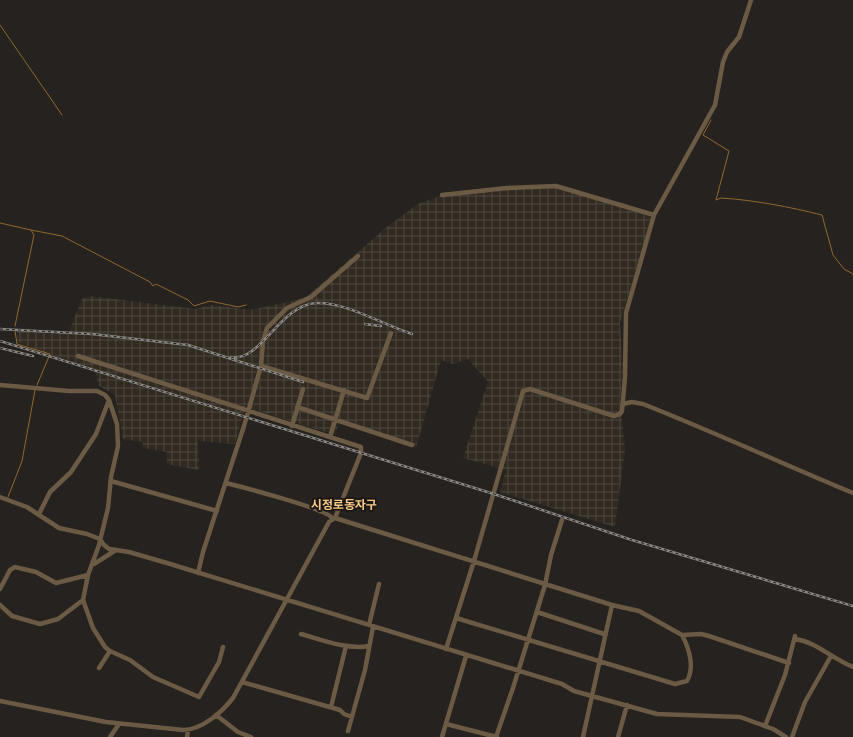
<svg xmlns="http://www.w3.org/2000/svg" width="853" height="737" viewBox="0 0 853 737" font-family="Quicksand,'Noto Sans KR',sans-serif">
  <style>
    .industrial { fill: url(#industrial-grid) }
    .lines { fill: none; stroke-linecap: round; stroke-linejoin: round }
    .stream { stroke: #91692e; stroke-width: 1 }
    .minor { stroke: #6c5b44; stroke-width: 4.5 }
    .rail-casing { stroke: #8a8784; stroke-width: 2.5 }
    .rail { stroke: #1c1915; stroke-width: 1; stroke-dasharray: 3; stroke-linecap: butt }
    .labels { text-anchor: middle; stroke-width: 4; stroke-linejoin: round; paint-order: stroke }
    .quarter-label { font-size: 12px; font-weight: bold; fill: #f7c785; stroke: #1c1915 }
  </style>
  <defs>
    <pattern id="industrial-grid" width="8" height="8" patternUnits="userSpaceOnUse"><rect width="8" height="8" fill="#312a21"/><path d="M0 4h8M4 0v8" fill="none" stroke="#4e4841"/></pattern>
  </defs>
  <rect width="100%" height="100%" fill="#25221f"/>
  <path class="industrial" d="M560,188L652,217L620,323L623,368L620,400L625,449L615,527L500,492L506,470L463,458L488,382L468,359L453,364L441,360L416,448L339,423L335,435L245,407L235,444L198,441L199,470L167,464V452L143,448L142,442L123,439L115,395L99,386L95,372L17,342V330L69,332L82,299L89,296L195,309L212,305L250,310L292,301L306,297L388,226L418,204L440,196L504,190Z"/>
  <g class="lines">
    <path class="stream" d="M0,25L62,115
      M711,120L703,135L729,151L716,200L721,198C754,200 790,207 822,215L833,255L844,269L853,274
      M0,223L31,230L34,235L15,326
      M31,230L62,236L150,282L153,286L156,284L188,300L194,306L210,301L238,307L246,305
      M15,331L17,344L50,354L37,385
      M8,497L22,461L35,390"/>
    <path class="minor" d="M442,195L507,188L556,186L654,215
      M78,356L361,447V453L335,518
      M261,366L367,398L391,333
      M0,385L69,391H97L105,395L109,400L117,424L118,446L111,477L108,508L99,545L88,575L56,583L36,572L15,567L10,570L0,589
      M623,404L632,402L643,404C714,432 783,464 853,493
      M297,407L412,445
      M292,426L303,389
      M330,437L344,390
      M111,481L217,511
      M226,483C242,487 327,509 332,518
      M0,497L27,507L59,528L87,534L100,539L103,544L109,549L129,552L167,563L562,684L574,691L657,714L740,717L773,729L786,737
      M39,514L50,492L71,472L96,434L109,400
      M94,564L116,550
      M198,573L203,552L244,426L261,366L263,341L267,328L287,308L311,297L358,256
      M88,575L83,600L93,628L105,647L110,651L130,660L153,677L199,697L219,662L223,647
      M0,605L12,616L40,624L58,619L83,600
      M612,605L639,611L682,635L701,634L709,636L789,663
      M537,612L604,634
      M456,618L675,684L687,681C695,667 689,648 682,635
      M369,625L379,584
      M301,634C322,640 347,650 369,646
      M795,639C817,642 832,659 853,667
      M446,649L474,561L523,391L530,389L614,416L620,414L622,411L625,377L626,313L654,215L715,105L723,62L727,52L739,37L751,0
      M99,668L110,651
      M242,682L340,710L344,714L352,717
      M0,701L106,722L183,730C202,730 222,712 233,698L329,522L335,518L612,605L583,737
      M331,707L346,646
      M216,715L238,732L251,737
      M446,724L497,737
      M765,726L785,675L795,636
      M348,731L365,670L373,627
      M110,737L119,724
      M187,737L188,730
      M442,737L466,656
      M496,737L513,688L545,585L551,555L562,520
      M618,737L627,705
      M792,737L805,702L831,656"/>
    <defs>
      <path id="rail" d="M365,324L381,326
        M0,329L92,334L188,345L303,382
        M0,341L494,494L632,540L853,606
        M0,348L33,356
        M231,357C260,363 280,305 316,303C347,302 383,325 412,334"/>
    </defs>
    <use href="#rail" class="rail-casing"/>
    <use href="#rail" class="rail"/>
  </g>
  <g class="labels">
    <g class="quarter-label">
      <text x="344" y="509">시정로동자구</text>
    </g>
  </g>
</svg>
